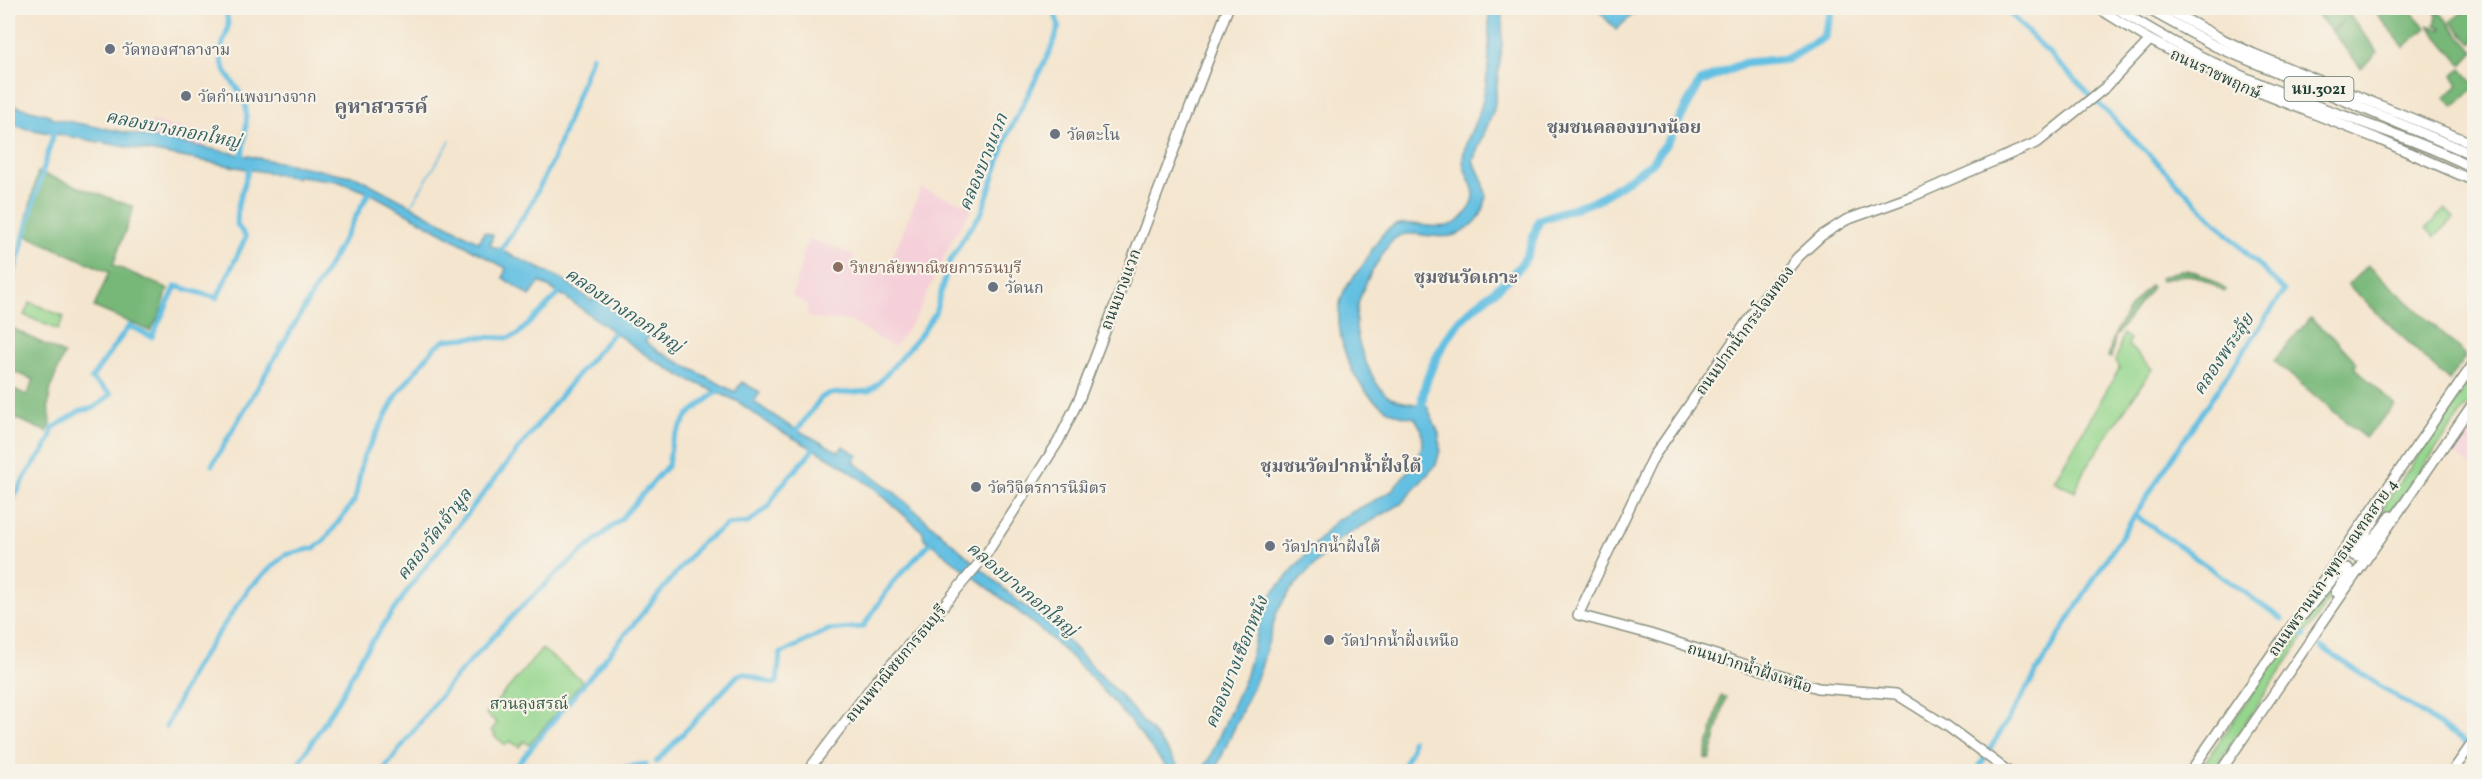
<svg xmlns="http://www.w3.org/2000/svg" width="2482" height="779" viewBox="0 0 2482 779" font-family="Vollkorn,'Noto Serif Thai',serif">
  <style>
    .built { fill: #f5cfd9 }
    .green { fill: #94d68d; stroke: #5a8a60; stroke-width: 1.5 }
    .forest { fill: #77b778; stroke: #4b7a56; stroke-width: 1.5 }
    .water { fill: #64c0e2; stroke: #427e8b; stroke-width: 1.5 }
    .lines { fill: none; stroke-linecap: round; stroke-linejoin: round }
    .stream { stroke: #64c0e2; stroke-width: 1.5 }
    .canal { stroke: #64c0e2; stroke-width: 5 }
    .river { stroke: #64c0e2; stroke-width: 9 }
    .secondary-casing { stroke: #8a9181; stroke-width: 12 }
    .primary-casing { stroke: #8a9181; stroke-width: 12 }
    .secondary { stroke: #fff; stroke-width: 9 }
    .primary { stroke: #fff; stroke-width: 9 }
    .worship-dot { fill: #6b7280; stroke: #f7f3e8; stroke-width: 2 }
    .education-dot { fill: #8d6e63; stroke: #f7f3e8; stroke-width: 2 }
    .labels { text-anchor: middle; stroke-width: 4.5; stroke-linejoin: round; paint-order: stroke }
    .shield { fill: #f7f3e8; stroke: #60746a; stroke-width: 1.5 }
    .shield-label { font-size: 15px; font-weight: bold; fill: #1f3d34 }
    .worship-label { font-size: 16px; fill: #5b616d; stroke: #f7f3e8; text-anchor: start }
    .street-label { font-size: 16px; fill: #1f3d34; stroke: #f7f3e8 }
    .education-label { font-size: 16px; fill: #785e54; stroke: #f7f3e8; text-anchor: start }
    .park-label { font-size: 16px; fill: #365c46; stroke: #f7f3e8 }
    .neighbourhood-label { font-size: 18px; font-weight: bold; fill: #626670; stroke: #f7f3e8 }
    .water-label { font-size: 18px; font-style: italic; fill: #305e60; stroke: #f7f3e8 }
    .quarter-label { font-size: 20px; font-weight: bold; fill: #626670; stroke: #f7f3e8 }
  </style>
  <rect width="100%" height="100%" fill="#f7f3e8"/>
  <filter id="ink" filterUnits="userSpaceOnUse"><feTurbulence type="fractalNoise" baseFrequency=".0167" numOctaves="2"/><feDisplacementMap in="SourceGraphic" scale="12" xChannelSelector="R" yChannelSelector="G"/><feConvolveMatrix kernelMatrix="1 2 1 2 8 2 1 2 1" color-interpolation-filters="sRGB"/></filter>
  <filter id="wash" filterUnits="userSpaceOnUse"><feTurbulence type="fractalNoise" baseFrequency=".008" numOctaves="4" result="noise"/><feDisplacementMap in="SourceGraphic" scale="24" xChannelSelector="R" yChannelSelector="G"/><feGaussianBlur stdDeviation="1.35" result="paint"/><feColorMatrix in="noise" values="0 0 0 0 0 0 0 0 0 0 0 0 0 0 0 0 0 1.4 0 .05"/><feComposite in="paint" operator="in"/></filter>
  <g filter="url(#wash)">
    <rect width="100%" height="100%" fill="#f4e5ce"/>
    <path class="built" d="M151,121L208,135L204,149L146,138Z
      M921,188L973,207L952,240L916,317L902,337L893,347L850,321L818,319L807,316L806,304L792,296L808,238L854,255L853,260L887,270Z
      M2474,424V468L2454,454Z"/>
    <path class="green" d="M2445,209L2454,218L2435,237L2426,228Z
      M30,302L64,317L58,330L24,315Z
      M2123,334L2130,339L2128,345L2152,369L2083,472L2075,492L2054,481L2119,369L2116,360Z
      M2474,375V395L2400,501L2363,549L2386,502Z
      M2344,569V577L2213,771L2198,772L2305,617Z
      M542,649L583,681L529,745L524,741L519,747L510,741L506,745L494,736L495,734L491,731L497,723L486,714Z"/>
    <path class="forest" d="M2312,8H2344L2378,52L2361,68L2332,32L2344,21L2331,31Z
      M2372,8H2408L2426,28L2404,47Z
      M2468,8L2474,13V42L2472,44L2451,21Z
      M2437,9L2474,52L2462,65L2428,25L2441,30V27L2435,25L2437,16L2434,10Z
      M2461,69L2474,84V88L2454,107L2445,98L2459,85L2453,75Z
      M38,172L134,207L113,265L168,289L160,315L150,331L94,307L109,272L23,234Z
      M2368,265L2466,355L2449,381L2348,285Z
      M2181,270C2200,270 2212,279 2226,290L2224,292C2199,275 2191,270 2161,281L2160,278Z
      M2150,285L2152,287L2115,337L2111,358L2108,357C2114,328 2129,306 2150,285Z
      M2310,318L2337,341L2357,363L2354,367L2395,405L2365,438L2274,361Z
      M8,326L64,354C55,377 43,399 51,424L47,432L8,415V387L27,395L34,380L8,369Z
      M1721,696L1726,697L1710,759L1705,758Z"/>
    <path class="water" d="M1489,8H1503L1502,43L1494,109L1473,161C1484,180 1493,200 1477,220C1448,255 1413,221 1393,240C1386,247 1381,258 1375,266C1352,305 1349,327 1369,369C1374,379 1380,392 1391,398C1401,403 1416,404 1427,406L1439,434L1440,450L1436,465L1401,504L1338,540L1289,592L1277,612L1260,671L1215,771H1201L1209,759L1245,678L1262,615L1271,595L1335,521L1390,492L1415,463L1423,445L1422,430L1415,418C1388,415 1371,401 1357,379C1343,356 1332,317 1344,291C1350,280 1359,272 1365,262C1373,249 1379,234 1393,226C1416,215 1450,245 1471,206C1481,189 1462,175 1463,159C1464,139 1478,122 1482,103C1486,86 1489,66 1489,49C1490,35 1488,21 1489,8Z
      M1596,8H1628L1633,14L1616,30Z
      M8,104L50,115V118L357,177L479,242L484,232L493,235L490,245L562,279L592,301L595,297L650,336L645,341L658,351L735,392L742,382L760,392L754,402L788,425L839,452L843,446L858,455L854,462L893,491L1019,602L1055,628L1119,694L1158,739L1182,771H1169C1136,727 1101,684 1060,647C1017,608 969,574 924,538L923,532L875,489L837,462L770,425L737,401L685,378L653,360L562,295L540,282L530,296L503,278L506,268L372,194L337,181L298,176L297,178L28,129L8,124Z"/>
    <g class="lines">
      <path class="stream" d="M411,205L450,141"/>
      <path class="canal" d="M224,8C235,33 220,36 221,57C223,74 236,84 243,98C251,114 243,142 242,159
        M498,254L530,206L553,160L592,56
        M8,294L55,128
        M795,433L821,398L828,394L869,391L878,384L921,334L935,313L950,261L968,231L982,212L1008,134L1052,47L1059,26L1053,8
        M212,465L327,269L371,189
        M8,505C16,497 19,488 25,477C36,458 48,451 53,428L80,411L94,408L111,394L91,379L129,326L152,337L176,286L217,298L246,237L237,225L238,205L250,165
        M2135,515L2282,619
        M2297,630L2305,636
        M2321,647L2473,747
        M166,727L193,670L250,587L285,555L314,548L324,541L355,500L363,458L398,393L434,348L445,340L477,337L508,338L517,335L557,296L562,288
        M656,762L738,675L744,673L773,684L777,682L780,654L828,630L863,627L893,582L935,538
        M293,772L342,694L361,657L415,580L573,380L617,329
        M382,772L451,682L518,610L562,569L621,519L668,465L672,441L688,415L720,389
        M511,772L700,544L727,525L748,523L768,507L780,487L807,457L816,445
        M621,772L624,767L646,764
        M1400,772L1411,750L1412,740
        M1976,772L2083,596L2173,456L2284,291L2004,8"/>
      <path class="river" d="M1424,417C1414,392 1444,339 1461,320C1480,299 1509,284 1525,259C1531,248 1535,232 1539,220L1597,200L1650,165L1669,139L1700,82L1745,63L1787,59L1824,37L1832,8"/>
    </g>
  </g>
  <g filter="url(#ink)">
    <g class="lines">
      <defs>
        <path id="secondary" d="M2098,8L2150,40L2204,68
          M2165,8L2222,39L2254,54L2474,144
          M2221,77L2378,139L2474,181
          M807,772L872,686L939,611L985,556L1058,442L1080,397L1228,8
          M2009,772L1947,726L1896,694L1818,688L1650,634L1578,615L1654,456L1764,297L1798,257L1821,236L1846,220L1913,196L2038,142L2107,86L2150,40
          M2452,772L2474,741"/>
        <path id="primary" d="M2116,8C2165,39 2216,66 2270,88C2338,116 2408,135 2474,168
          M2146,8L2215,46L2474,155
          M2197,65L2231,77
          M2382,499L2381,509L2353,555L2358,557L2360,556L2391,516
          M2303,615L2341,569L2348,568L2350,572L2336,592
          M2190,772L2474,363
          M2220,772L2474,402"/>
      </defs>
      <use href="#secondary" class="secondary-casing"/>
      <use href="#primary" class="primary-casing"/>
      <use href="#secondary" class="secondary"/>
      <use href="#primary" class="primary"/>
    </g>
  </g>
  <g class="worship-dot">
    <circle cx="110" cy="49" r="6"/>
    <circle cx="186" cy="96" r="6"/>
    <circle cx="1055" cy="134" r="6"/>
    <circle cx="993" cy="287" r="6"/>
    <circle cx="976" cy="487" r="6"/>
    <circle cx="1270" cy="546" r="6"/>
    <circle cx="1329" cy="640" r="6"/>
  </g>
  <circle class="education-dot" cx="838" cy="267" r="6"/>
  <g class="labels">
    <rect class="shield" x="2284.5" y="77" width="69" height="24" rx="4.5"/>
    <g class="shield-label">
      <text x="2319" y="94">นบ.3021</text>
    </g>
    <g class="worship-label">
      <text x="122" y="55">วัดทองศาลางาม</text>
      <text x="198" y="102">วัดกำแพงบางจาก</text>
      <text x="1067" y="140">วัดตะโน</text>
      <text x="1005" y="293">วัดนก</text>
      <text x="988" y="493">วัดวิจิตรการนิมิตร</text>
      <text x="1282" y="552">วัดปากน้ำฝั่งใต้</text>
      <text x="1341" y="646">วัดปากน้ำฝั่งเหนือ</text>
    </g>
    <g class="street-label">
      <text transform="translate(2216 73) rotate(25)" y="6">ถนนราชพฤกษ์</text>
      <text transform="translate(1120 289) rotate(-69)" y="6">ถนนบางแวก</text>
      <text transform="translate(1744 330) rotate(-54)" y="6">ถนนปากน้ำกระโจมทอง</text>
      <text transform="translate(2332 567) rotate(-55)" y="6">ถนนพรานนก-พุทธมณฑลสาย 4</text>
      <text transform="translate(895 663) rotate(-50)" y="6">ถนนพาณิชยการธนบุรี</text>
      <text transform="translate(1750 667) rotate(18)" y="6">ถนนปากน้ำฝั่งเหนือ</text>
    </g>
    <g class="education-label">
      <text x="850" y="273">วิทยาลัยพาณิชยการธนบุรี</text>
    </g>
    <g class="park-label">
      <text x="529" y="709">สวนลุงสรณ์</text>
    </g>
    <g class="neighbourhood-label">
      <text x="1624" y="133">ชุมชนคลองบางน้อย</text>
      <text x="1466" y="283">ชุมชนวัดเกาะ</text>
      <text x="1341" y="472">ชุมชนวัดปากน้ำฝั่งใต้</text>
    </g>
    <g class="water-label">
      <text transform="translate(173 129) rotate(11)" y="6">คลองบางกอกใหญ่</text>
      <text transform="translate(983 162) rotate(-68)" y="6">คลองบางแวก</text>
      <text transform="translate(624 310) rotate(34)" y="6">คลองบางกอกใหญ่</text>
      <text transform="translate(2223 354) rotate(-56)" y="6">คลองพระลุ้ย</text>
      <text transform="translate(434 534) rotate(-52)" y="6">คลองวัดเจ้ามูล</text>
      <text transform="translate(1022 589) rotate(40)" y="6">คลองบางกอกใหญ่</text>
      <text transform="translate(1236 662) rotate(-68)" y="6">คลองบางเชือกหนัง</text>
    </g>
    <g class="quarter-label">
      <text x="381" y="113">คูหาสวรรค์</text>
    </g>
  </g>
  <rect width="2482" height="779" fill="none" stroke="#f7f3e8" stroke-width="30"/>
</svg>
